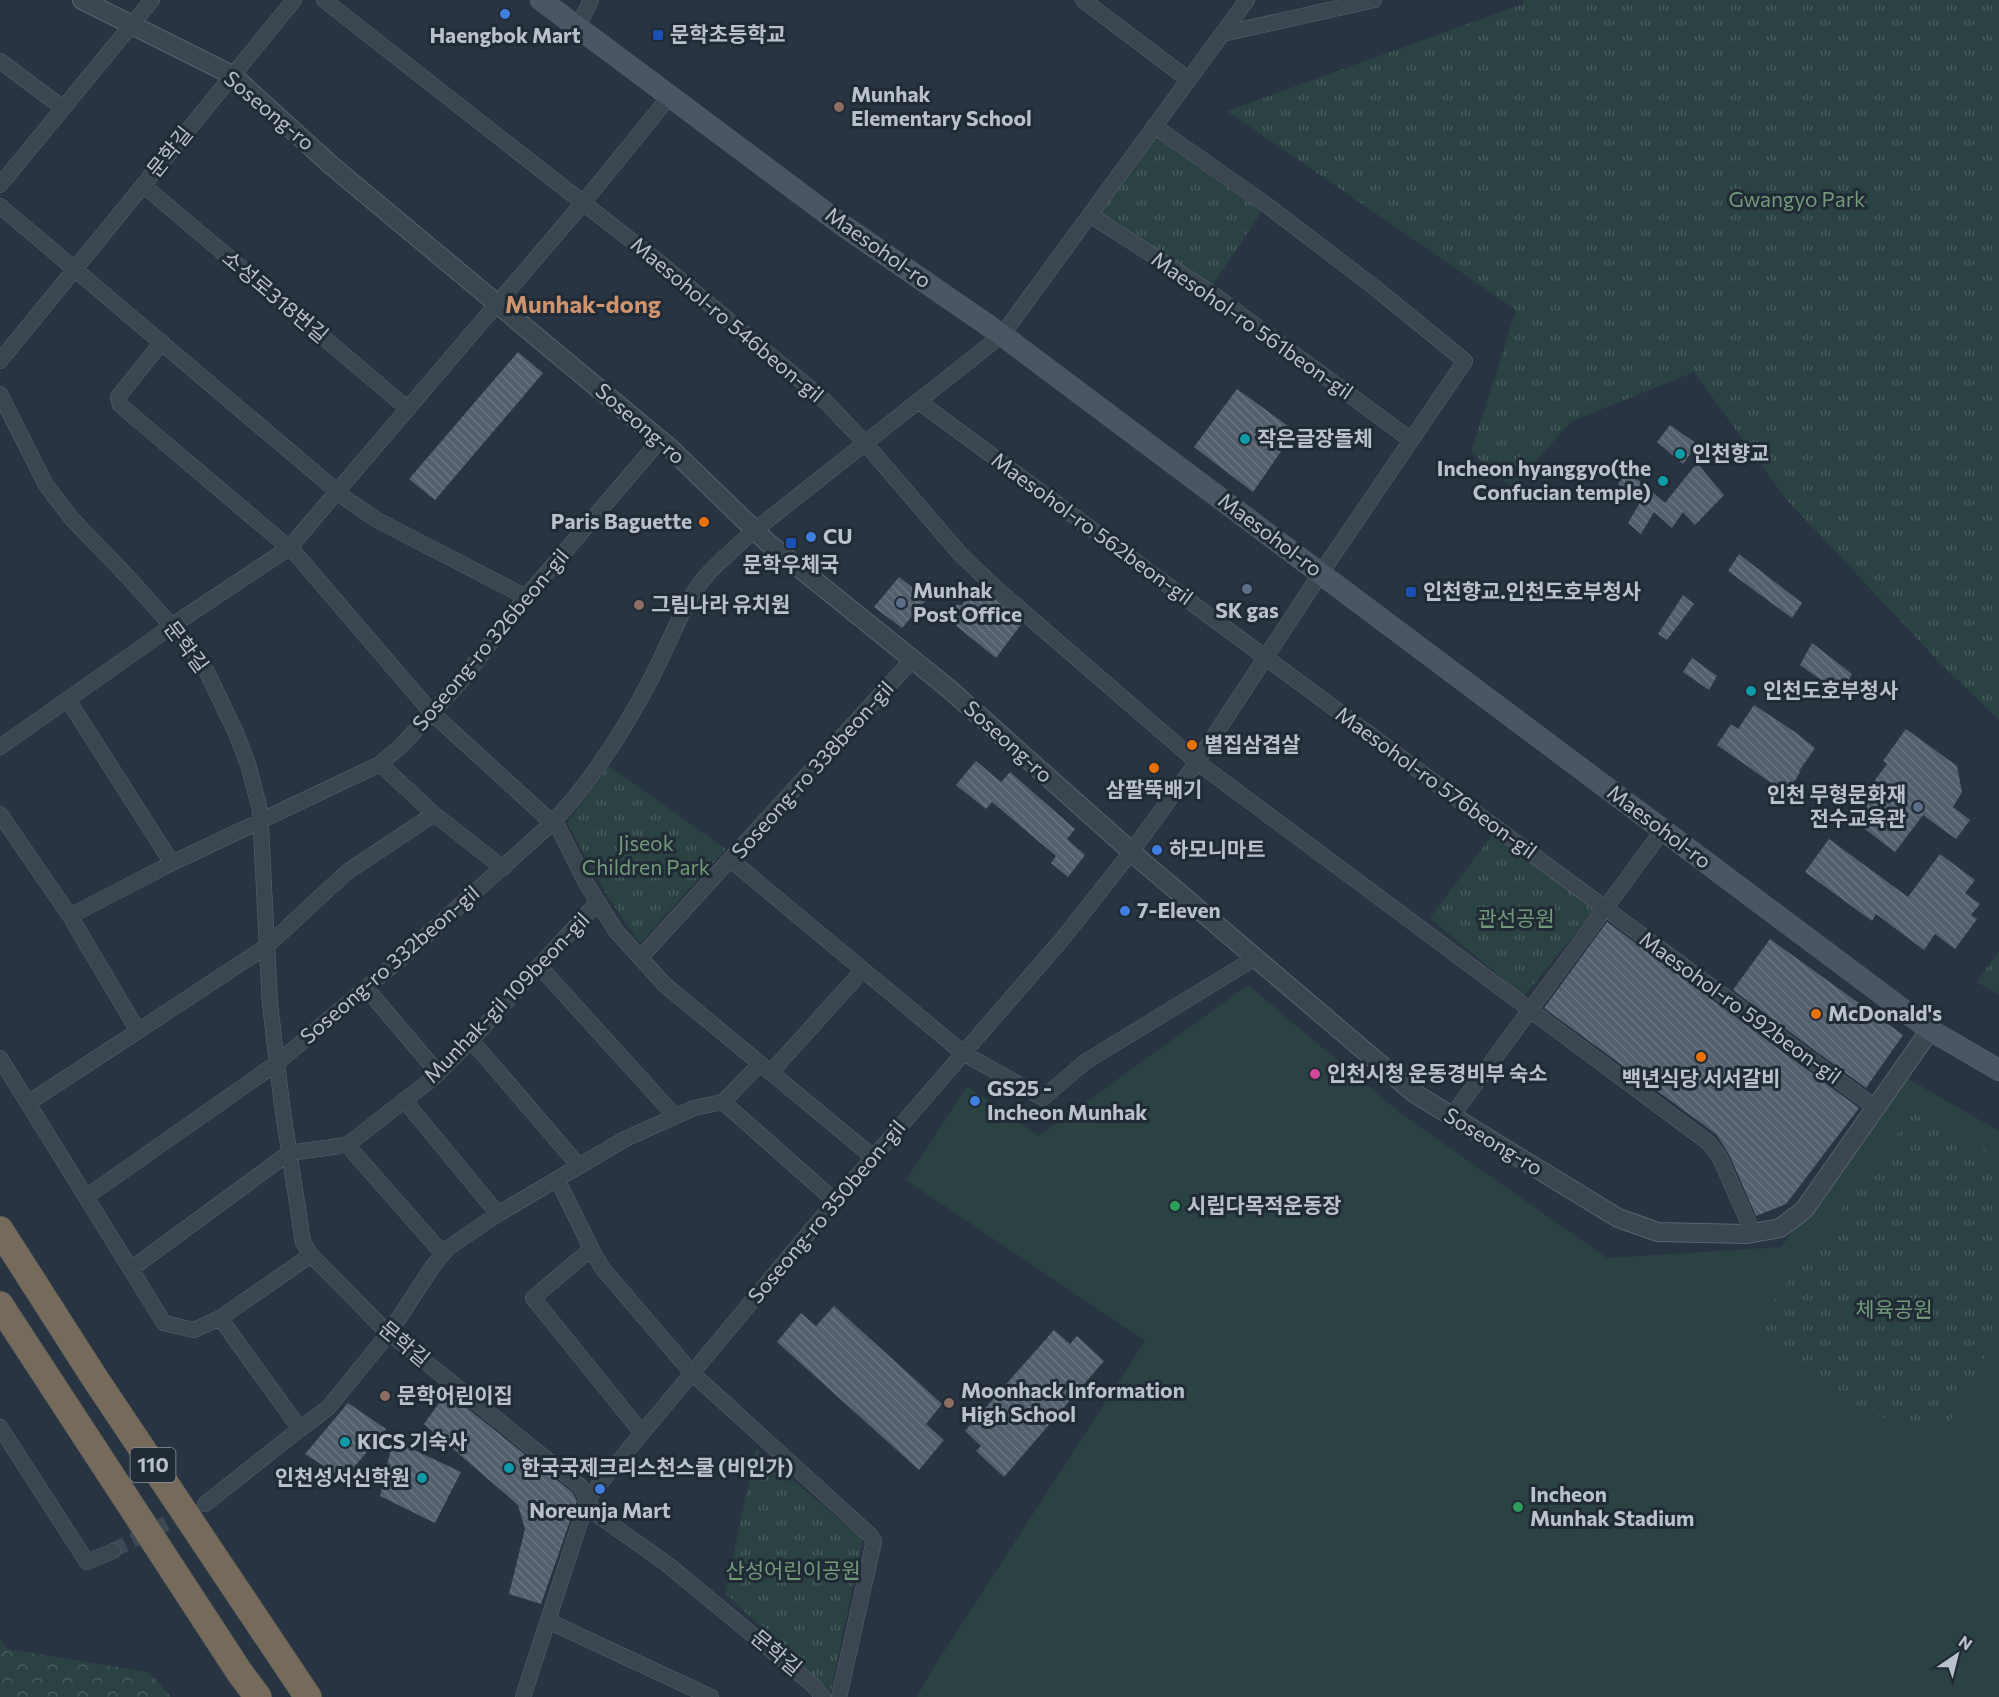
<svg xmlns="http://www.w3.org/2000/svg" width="1999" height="1697" viewBox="0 0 1999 1697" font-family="Commissioner,'Noto Sans KR',sans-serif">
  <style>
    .green { fill: #2b4243 }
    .forest { fill: url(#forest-crowns) }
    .park { fill: url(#park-tufts) }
    .building { fill: url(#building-back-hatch) }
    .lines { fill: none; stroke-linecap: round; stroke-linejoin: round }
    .minor-tunnel { stroke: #3e4956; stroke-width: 15; stroke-dasharray: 15 8; stroke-linecap: butt }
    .minor-casing { stroke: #5a646e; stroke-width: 16 }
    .tertiary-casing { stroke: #5a646e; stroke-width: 20 }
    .secondary-casing { stroke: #5a646e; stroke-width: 22 }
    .motorway-casing { stroke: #47515b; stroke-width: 28 }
    .minor { stroke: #3c4651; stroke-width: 15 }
    .tertiary { stroke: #3c4651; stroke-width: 18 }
    .secondary { stroke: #4b5563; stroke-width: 21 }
    .motorway { stroke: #766a5a; stroke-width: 27 }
    .shop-dot { fill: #3f7fe0; stroke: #212b36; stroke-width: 2 }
    .transit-dot { fill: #1a4fb4; stroke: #212b36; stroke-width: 2 }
    .education-dot { fill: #8d6e63; stroke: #212b36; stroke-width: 2 }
    .culture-dot { fill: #0f9aa8; stroke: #212b36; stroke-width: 2 }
    .food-dot { fill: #e8710a; stroke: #212b36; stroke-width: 2 }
    .service-dot { fill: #5c6f8a; stroke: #212b36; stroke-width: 2 }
    .hotel-dot { fill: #d1479c; stroke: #212b36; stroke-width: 2 }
    .leisure-dot { fill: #2e9e5b; stroke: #212b36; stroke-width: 2 }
    .labels { text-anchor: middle; stroke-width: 6; stroke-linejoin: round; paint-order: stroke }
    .shield { fill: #212b36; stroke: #8b949e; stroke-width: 1.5 }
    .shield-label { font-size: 20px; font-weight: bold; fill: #b9c1cb }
    .poi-label { font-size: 21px; font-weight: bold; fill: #b9c1cb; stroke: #212b36; text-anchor: start }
    .street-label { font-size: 21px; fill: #b9c1cb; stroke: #212b36 }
    .park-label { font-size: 21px; fill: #729a79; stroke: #212b36 }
    .quarter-label { font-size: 24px; font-weight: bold; fill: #cf946f; stroke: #212b36 }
  </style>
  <defs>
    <pattern id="forest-crowns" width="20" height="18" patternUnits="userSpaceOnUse" patternTransform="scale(1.5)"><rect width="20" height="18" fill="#2b4243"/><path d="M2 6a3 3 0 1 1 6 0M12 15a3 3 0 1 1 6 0" fill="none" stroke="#485c5d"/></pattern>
    <pattern id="park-tufts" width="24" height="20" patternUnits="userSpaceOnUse" patternTransform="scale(1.5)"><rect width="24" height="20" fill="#2b4243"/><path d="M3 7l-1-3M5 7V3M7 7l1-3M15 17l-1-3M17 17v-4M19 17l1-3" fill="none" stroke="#485c5d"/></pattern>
    <pattern id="building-back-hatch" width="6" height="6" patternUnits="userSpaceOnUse" patternTransform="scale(1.5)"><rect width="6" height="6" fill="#545f6e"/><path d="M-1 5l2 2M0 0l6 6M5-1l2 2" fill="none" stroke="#6a7481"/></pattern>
  </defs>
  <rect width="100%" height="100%" fill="#283441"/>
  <path class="green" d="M1248,985L1399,1112L1607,1258L1781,1247L1905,1077L1999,1131V1697H917L930,1673L1145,1341L906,1180L967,1086L1039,1136Z"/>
  <path class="forest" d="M0,1638L7,1649L149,1672L171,1697H0Z"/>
  <path class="park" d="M1523,0H1999V720L1942,665L1786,499L1694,372L1572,421L1512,487L1471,452L1516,310L1227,111L1523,4Z
    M1155,136L1264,208L1211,287L1097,213Z
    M609,766L726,849L640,943L608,897L567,823Z
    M1493,834L1595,910L1524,996L1430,918Z
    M1999,951V995L1977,982Z
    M1915,1110L1999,1157V1330L1950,1421L1911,1429L1802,1382L1760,1319Z
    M756,1449L863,1539L831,1692L725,1593Z"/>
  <path class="building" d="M518,352L543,373L435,500L409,479Z
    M1237,389L1295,431L1253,492L1194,447Z
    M1670,425L1697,444L1683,464L1657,442Z
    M1697,463L1724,495L1695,525L1683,512L1672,528L1654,512L1641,534L1628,523L1641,501L1618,484L1626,472L1636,480L1637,479L1665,503Z
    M1739,554L1802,603L1792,618L1728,571Z
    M899,577L927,599L902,628L874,607Z
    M978,584L1022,623L996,658L948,619L944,612L951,605H962Z
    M1683,595L1694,604L1667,640L1658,634Z
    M1812,643L1852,674L1841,694L1800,665Z
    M1692,658L1717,676L1709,690L1683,672Z
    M1754,705L1795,732L1815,748L1799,771L1800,772L1787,794L1717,745L1731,724L1738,729Z
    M1906,729L1957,766L1962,792L1953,807L1970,820L1956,839L1923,815L1895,852L1848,816L1887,764L1883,761Z
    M976,761L1001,782L1010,772L1075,829L1067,839L1085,855L1068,877L1051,863L1056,856L992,802L986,809L956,785Z
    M1829,839L1908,897L1940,854L1975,880L1965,893L1980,904L1971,915L1977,919L1955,949L1935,934L1924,950L1876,914L1872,921L1805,872Z
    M1607,922L1859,1108L1786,1204L1756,1216L1729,1154L1716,1134L1544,1008Z
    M1770,939L1903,1035L1866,1088L1733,990Z
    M834,1306L942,1404L926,1424L944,1440L919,1470L777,1342L801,1313L816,1326Z
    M1054,1330L1070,1344L1077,1336L1104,1361L1004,1477L976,1451L981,1446L965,1431Z
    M447,1392L572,1492L577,1501L541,1604L509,1594L525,1529L518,1505L424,1424Z
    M348,1403L386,1429L344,1479L305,1454Z
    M393,1440L461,1472L435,1523L380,1496Z"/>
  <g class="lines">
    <path class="minor-tunnel" d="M112,1551L191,1511"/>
    <defs>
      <path id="minor" d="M324,0L660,263L825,401L865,443L961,555L998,590L1197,762L1709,1143L1720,1158L1753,1233
        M1083,0L1189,80
        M577,28L591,0
        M1222,34L1374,0
        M0,61L63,108
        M0,185L152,0
        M143,185L408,409
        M0,206L345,498L377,520L526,597
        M1090,215L1210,292L1411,440
        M162,342L118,397L120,405L295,553L432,713L559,829L586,883L616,931L665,985L873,1157
        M0,361L294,0
        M0,394L46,485L72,519L127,576L188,644L207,672L236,733L248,764L260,810L270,1004L282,1105L303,1242L311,1255L382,1327L580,1486L595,1513L667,1564L813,1685L823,1697
        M918,401L1876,1108
        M68,700L172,863
        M0,747L182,619L289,548L583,203L670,96
        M380,764L434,814L503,868
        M0,814L70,916L138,1031L267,946L347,872L434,814
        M731,860L963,1053L1043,1098L1085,1062L1255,958
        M70,916L172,863L380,764L402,745L462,680L526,597L660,440
        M640,958L912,660
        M539,966L675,1116
        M366,988L438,1073
        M471,1040L579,1166
        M0,1058L164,1323L194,1330L220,1318L311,1255
        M771,1072L863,970
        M404,1100L498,1214
        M723,1102L835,1201
        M28,1103L138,1031
        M1451,1117L1663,830
        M347,1145L443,1254
        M557,1179L595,1256L603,1269L692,1373L870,1535L874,1541L839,1697
        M86,1197L277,1063L399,960L552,823C593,780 626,727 653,675C669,644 683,604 705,577C720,560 738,545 755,530L1002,335L1247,0
        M591,1249L533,1298L642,1433
        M131,1269L289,1153L347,1145L432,1079L471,1040L598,902
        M220,1318L300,1429L328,1408L389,1333L433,1266L448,1248L498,1214L625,1139L694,1108L723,1102L760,1064
        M0,1427L87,1562L113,1551
        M205,1504L300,1429
        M548,1621L711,1697
        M523,1697L588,1498L832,1205L1064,937L1131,852L1197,762L1321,573L1465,361L1374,287L1264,203L1154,126"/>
      <path id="tertiary" d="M82,0L232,75L332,166L671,449L767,542L948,688L1143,862L1414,1093L1618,1218L1658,1232L1747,1234L1780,1228L1804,1210L1930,1030"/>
      <path id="secondary" d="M541,0L841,224L1002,335L1930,1030L1999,1070"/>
      <path id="motorway" d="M0,1230L94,1377L308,1697
        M0,1305L240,1673L258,1697"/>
    </defs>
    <use href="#minor" class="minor-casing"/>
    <use href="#tertiary" class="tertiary-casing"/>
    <use href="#secondary" class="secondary-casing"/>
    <use href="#motorway" class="motorway-casing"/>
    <use href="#minor" class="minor"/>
    <use href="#tertiary" class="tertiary"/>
    <use href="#secondary" class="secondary"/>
    <use href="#motorway" class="motorway"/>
  </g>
  <g class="shop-dot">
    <circle cx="505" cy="14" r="6"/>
    <circle cx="811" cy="537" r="6"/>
    <circle cx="1157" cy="850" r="6"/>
    <circle cx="1125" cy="911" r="6"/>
    <circle cx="975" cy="1101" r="6"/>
    <circle cx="600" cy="1489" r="6"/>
  </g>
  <g class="transit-dot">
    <rect x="652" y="29" width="12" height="12" rx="3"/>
    <rect x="785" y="537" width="12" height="12" rx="3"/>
    <rect x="1405" y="586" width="12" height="12" rx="3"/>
  </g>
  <g class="education-dot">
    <circle cx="839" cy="107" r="6"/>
    <circle cx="639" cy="605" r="6"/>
    <circle cx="385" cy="1396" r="6"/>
    <circle cx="949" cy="1403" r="6"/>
  </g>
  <g class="culture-dot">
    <circle cx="1245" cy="439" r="6"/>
    <circle cx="1680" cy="454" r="6"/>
    <circle cx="1663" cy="481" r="6"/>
    <circle cx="1751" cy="691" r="6"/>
    <circle cx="345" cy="1442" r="6"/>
    <circle cx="509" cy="1468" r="6"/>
    <circle cx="422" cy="1478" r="6"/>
  </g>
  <g class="food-dot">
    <circle cx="704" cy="522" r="6"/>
    <circle cx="1192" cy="745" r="6"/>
    <circle cx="1154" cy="768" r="6"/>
    <circle cx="1816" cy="1014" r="6"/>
    <circle cx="1701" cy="1057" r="6"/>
  </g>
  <g class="service-dot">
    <circle cx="1247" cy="589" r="6"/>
    <circle cx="901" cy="603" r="6"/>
    <circle cx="1918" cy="807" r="6"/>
  </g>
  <circle class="hotel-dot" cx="1315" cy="1074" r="6"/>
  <g class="leisure-dot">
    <circle cx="1175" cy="1206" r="6"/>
    <circle cx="1518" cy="1507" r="6"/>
  </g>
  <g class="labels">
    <rect class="shield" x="130.5" y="1448" width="45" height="34" rx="4.5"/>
    <g class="shield-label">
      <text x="153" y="1472">110</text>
    </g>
    <g class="poi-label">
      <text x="670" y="42">문학초등학교</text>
      <text x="505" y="43" text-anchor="middle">Haengbok Mart</text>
      <text x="851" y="102">Munhak<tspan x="851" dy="24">Elementary School</tspan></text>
      <text x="1257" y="446">작은글장돌체</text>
      <text x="1692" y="461">인천향교</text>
      <text x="1651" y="476" text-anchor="end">Incheon hyanggyo(the<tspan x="1651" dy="24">Confucian temple)</tspan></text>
      <text x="692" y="529" text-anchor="end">Paris Baguette</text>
      <text x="823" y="544">CU</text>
      <text x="791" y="572" text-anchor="middle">문학우체국</text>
      <text x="913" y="598">Munhak<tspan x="913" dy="24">Post Office</tspan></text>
      <text x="1423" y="599">인천향교.인천도호부청사</text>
      <text x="651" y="612">그림나라 유치원</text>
      <text x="1247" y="618" text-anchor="middle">SK gas</text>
      <text x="1763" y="698">인천도호부청사</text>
      <text x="1204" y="752">볕집삼겹살</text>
      <text x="1154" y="797" text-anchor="middle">삼팔뚝배기</text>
      <text x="1906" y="802" text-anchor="end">인천 무형문화재<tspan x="1906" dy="24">전수교육관</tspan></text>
      <text x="1169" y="857">하모니마트</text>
      <text x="1137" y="918">7-Eleven</text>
      <text x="1828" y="1021">McDonald's</text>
      <text x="1327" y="1081">인천시청 운동경비부 숙소</text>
      <text x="1701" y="1086" text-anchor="middle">백년식당 서서갈비</text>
      <text x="987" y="1096">GS25 -<tspan x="987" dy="24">Incheon Munhak</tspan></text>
      <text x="1187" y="1213">시립다목적운동장</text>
      <text x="961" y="1398">Moonhack Information<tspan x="961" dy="24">High School</tspan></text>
      <text x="397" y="1403">문학어린이집</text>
      <text x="357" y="1449">KICS 기숙사</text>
      <text x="521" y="1475">한국국제크리스천스쿨 (비인가)</text>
      <text x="410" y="1485" text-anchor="end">인천성서신학원</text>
      <text x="1530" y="1502">Incheon<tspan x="1530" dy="24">Munhak Stadium</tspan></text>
      <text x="600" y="1518" text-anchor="middle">Noreunja Mart</text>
    </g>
    <g class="street-label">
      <text transform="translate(269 111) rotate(40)" y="7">Soseong-ro</text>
      <text transform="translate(170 152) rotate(-51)" y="7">문학길</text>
      <text transform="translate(878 248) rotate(35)" y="7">Maesohol-ro</text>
      <text transform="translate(275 297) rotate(40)" y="7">소성로318번길</text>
      <text transform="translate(727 320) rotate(40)" y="7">Maesohol-ro 546beon-gil</text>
      <text transform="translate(1252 326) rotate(35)" y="7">Maesohol-ro 561beon-gil</text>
      <text transform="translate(640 424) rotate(41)" y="7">Soseong-ro</text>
      <text transform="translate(1092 529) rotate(36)" y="7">Maesohol-ro 562beon-gil</text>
      <text transform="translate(1270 535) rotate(37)" y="7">Maesohol-ro</text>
      <text transform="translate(491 640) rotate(-50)" y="7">Soseong-ro 326beon-gil</text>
      <text transform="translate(186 647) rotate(53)" y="7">문학길</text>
      <text transform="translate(1008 742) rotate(42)" y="7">Soseong-ro</text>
      <text transform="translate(813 770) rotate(-48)" y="7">Soseong-ro 338beon-gil</text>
      <text transform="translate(1436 783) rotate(36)" y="7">Maesohol-ro 576beon-gil</text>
      <text transform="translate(1659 827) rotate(37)" y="7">Maesohol-ro</text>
      <text transform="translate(390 965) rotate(-41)" y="7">Soseong-ro 332beon-gil</text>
      <text transform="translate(507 998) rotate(-46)" y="7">Munhak-gil 109beon-gil</text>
      <text transform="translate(1740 1008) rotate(36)" y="7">Maesohol-ro 592beon-gil</text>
      <text transform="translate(1493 1142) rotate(31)" y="7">Soseong-ro</text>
      <text transform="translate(827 1212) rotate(-50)" y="7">Soseong-ro 350beon-gil</text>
      <text transform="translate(404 1344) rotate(40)" y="7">문학길</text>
      <text transform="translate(776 1653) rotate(40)" y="7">문학길</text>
    </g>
    <g class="park-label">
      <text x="1797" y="207">Gwangyo Park</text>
      <text x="646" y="851">Jiseok<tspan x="646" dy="24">Children Park</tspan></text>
      <text x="1516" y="926">관선공원</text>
      <text x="1894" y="1317">체육공원</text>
      <text x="793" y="1578">산성어린이공원</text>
    </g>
    <g class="quarter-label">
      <text x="583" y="313">Munhak-dong</text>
    </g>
  </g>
  <g transform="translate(1957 1655) rotate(35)" stroke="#212b36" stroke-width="4.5" paint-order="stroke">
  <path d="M0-4.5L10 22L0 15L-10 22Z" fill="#b9c1cb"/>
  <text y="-9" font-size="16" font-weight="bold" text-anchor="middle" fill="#b9c1cb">N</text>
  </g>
</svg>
